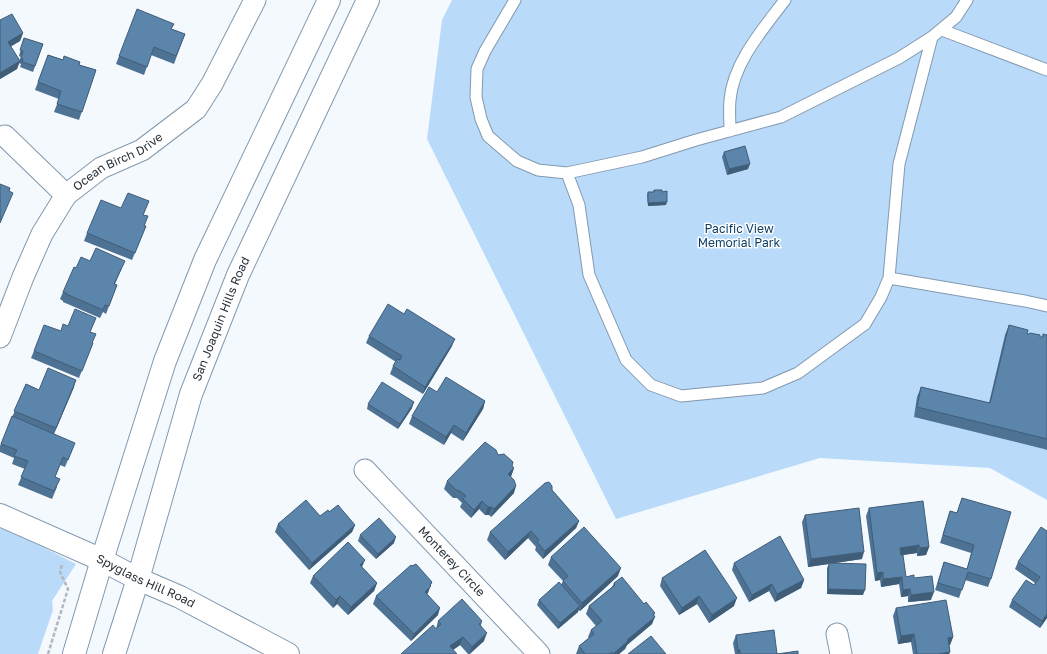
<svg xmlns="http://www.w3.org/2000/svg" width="1047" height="654" viewBox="0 0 1047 654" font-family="'Golos Text',sans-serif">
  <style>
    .green { fill: #b9daf9 }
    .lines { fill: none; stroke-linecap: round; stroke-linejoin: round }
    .lane-casing { stroke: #8299af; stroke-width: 13 }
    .street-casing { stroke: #8299af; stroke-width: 23 }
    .secondary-casing { stroke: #8299af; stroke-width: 24 }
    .path { stroke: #b1b8be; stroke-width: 2.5; stroke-dasharray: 4 2; stroke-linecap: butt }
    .lane { stroke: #fff; stroke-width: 11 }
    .street { stroke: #fff; stroke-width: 21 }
    .secondary { stroke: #fff; stroke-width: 22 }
    .wall { fill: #4e7293 }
    .shaded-wall { fill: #405d78 }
    .building { fill: #5b85ab; stroke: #405d78 }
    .labels { text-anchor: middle; stroke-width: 3; stroke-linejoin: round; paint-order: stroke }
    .street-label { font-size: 12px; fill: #28323b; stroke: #fff }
    .park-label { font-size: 12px; fill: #0c3e64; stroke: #fff }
  </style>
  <rect width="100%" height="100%" fill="#f4f9fe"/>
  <path class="green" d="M452,0H1047V500L990,468L820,458L616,519L427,139L442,20Z
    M0,525L76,564L52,601L53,610L38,654H0Z"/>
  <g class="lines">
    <defs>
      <path id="lane" d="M515,0L485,51L477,69L476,97L481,119L488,136L517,161L538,170L567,173L642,157L696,140L781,117L899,58L932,37L956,17L967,0
        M942,30L1047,70
        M730,131C730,121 729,110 730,100C733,63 763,29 785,0
        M567,173L579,205L589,275L626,360L651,385L681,396L763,388L798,373L865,324L881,297L889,278L899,164L932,37
        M889,278L1025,301L1047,306"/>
      <g id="street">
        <path d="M5,136L66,195"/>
        <path id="s1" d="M0,337L23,277L42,234L66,195L101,168L142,150L196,109L212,84L255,0"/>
        <path id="s2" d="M365,470L539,654"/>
        <path d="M837,634L841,654"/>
      </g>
      <g id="secondary">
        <path id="s3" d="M0,515L102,560L138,579L180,597L288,654"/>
        <path d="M74,654L102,560L165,361L205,260L329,0"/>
        <path id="s4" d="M114,654L138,579L191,394L238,275L368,0"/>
      </g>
    </defs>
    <use href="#lane" class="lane-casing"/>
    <use href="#street" class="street-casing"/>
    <use href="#secondary" class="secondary-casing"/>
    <path class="path" d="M48,654L68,589L60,572L62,564"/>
    <use href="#lane" class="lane"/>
    <use href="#street" class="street"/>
    <use href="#secondary" class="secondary"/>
  </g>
  <path class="wall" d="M0,20L23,33L20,41L11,46L19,61L21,57L19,56L24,38L43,44L33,72L20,67L21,64L19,63L17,69L0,79Z
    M172,29L185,34L174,64L151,55L144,75L116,64L119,56Z
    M48,55L96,70L79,120L54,112L59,99L35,90Z
    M724,152L748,169L727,175L722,157Z
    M654,190L662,192L666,205L648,206L647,195L648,192H653Z
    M149,201L143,215L144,226H146L132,260L84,241L87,233L121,208Z
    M90,261L122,268L115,284L117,285L106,314L103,312L100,318L63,302V301L60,299L63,292Z
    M1009,325L1027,334L1040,337H1042L1043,334L1047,335V450L1044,449L914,417L917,397L921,387L989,403L1005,335Z
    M68,326L90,332L92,343H93L79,378L31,358L34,351Z
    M369,336L452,346L423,394L390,374L393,366L396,362L366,343Z
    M26,384L39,390L74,387L54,434L72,450L65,467L60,465L55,477L57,487L52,499L18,485L25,469L12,464L14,458L0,452V446Z
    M437,392L485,401L483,409L463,441L451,433L444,445L409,424L412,416Z
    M368,404L412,408L398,429L367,409Z
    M498,455L514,468L511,477L514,493L491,517L489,515H485L479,509L471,518L460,507L462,503L457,498H453L444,489L447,481Z
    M552,490L579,521L576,528L543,559L535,550L536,547L528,538L505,560L487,540L490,532Z
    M962,498L991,579L988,587L965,580L959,598L935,590L944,562L967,569L971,553L940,543L950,511L957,513Z
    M869,508L929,547L926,555L917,556V553L901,555L906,577L914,578L931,600L908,602V596L901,597L899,584L881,587L880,580L875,581L866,516Z
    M329,512L355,525L352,532L309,570L275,532L278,524L320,516Z
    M805,515L862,559L835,563L863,595L827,594V568L829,564L808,567L802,522Z
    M1047,531V618L1040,628L1009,607L1012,600L1034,585L1035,583L1015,569L1018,562Z
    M360,535L394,543L376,559L358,541Z
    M551,557L618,576L580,611L578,610V612L558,629L537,605L539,600L561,585L563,581L548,565Z
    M734,563L804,580L801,588L775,602L769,591L749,602L732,570Z
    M362,567L377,583L374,591L348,615L337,604L333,608L310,583L313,576Z
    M662,578L734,606L709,623L697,604L679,615L660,586Z
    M432,582L427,594L438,615L411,641L373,604L376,596Z
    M614,583L654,616L652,624L627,645L625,649L619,654H576L579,646L589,638L588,637L591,630L596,626L586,614L589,606L612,587Z
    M896,608L953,637L950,645H949L950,652L949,654H913L911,642L898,644L893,616Z
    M438,621H482L481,625L484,641L470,654H468L460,645L453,650L436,629Z
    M736,635L777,654H798H735L733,643Z"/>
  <path class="shaded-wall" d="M23,33L20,41L5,50L8,42Z
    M20,61L17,69L0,79V73Z
    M750,164L748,169L727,175L729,169Z
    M667,202L666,205L648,206V203Z
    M455,339L452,346L423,394L425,387Z
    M76,380L74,387L53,436L56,428Z
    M485,401L483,409L463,441L466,433Z
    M414,402L412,408L398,429L400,424Z
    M454,425L451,433L444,445L446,437Z
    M514,468L511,476L505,482L508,474Z
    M516,486L514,493L491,517L494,509Z
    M482,501L479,509L471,518L474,510Z
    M488,507H492L489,515H485Z
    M579,521L576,528L543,559L545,551Z
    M355,525L352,532L309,570L312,563Z
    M531,531L528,538L505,560L508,552Z
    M396,537L394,543L376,559L378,554Z
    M919,545L917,553L897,556L900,548Z
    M929,547L926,555L917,556L920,548Z
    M864,552L862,559L808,567L811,559Z
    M365,560L362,567L360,565Z
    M621,568L618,576L580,611L582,603Z
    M883,572L880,580L875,581L877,573Z
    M902,577L899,584L881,587L883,579Z
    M804,580L801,588L775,602L777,594Z
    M432,582L428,593L422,599L425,592Z
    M377,583L374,591L348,615L351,607Z
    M772,584L769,591L749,602L752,595Z
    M828,589L865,590L863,595L827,594Z
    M910,589L908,596L901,597L903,590Z
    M934,592L931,600L908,602L911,595Z
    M340,596L337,604L333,608L336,600Z
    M699,596L697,604L679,615L682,608Z
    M737,598L734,606L709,623L712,615Z
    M580,606L578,612L558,629L560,623Z
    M440,608L438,615L411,641L414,634Z
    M655,613L653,618L655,617L652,624L627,645L625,649L619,654H613Z
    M1047,614V618L1040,628L1042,621Z
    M487,633L484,641L469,654L472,647Z
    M914,634L911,642L898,644L901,636Z
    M463,637L460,645L447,654L450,646Z
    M953,637L950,645L945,646L948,638Z
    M738,650H740L738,654H737Z
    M950,652L949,654H939Z"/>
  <path class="building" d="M137,9L174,24L171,29L185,34L176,56L154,47L147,67L119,56Z
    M12,14L23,33L8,42L20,61L0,73V20Z
    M24,38L43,44L35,66L22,62L23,59L21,58L23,51L20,50Z
    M48,55L63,60L64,56L80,62L79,65L96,70L82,112L57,104L61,91L38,82Z
    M745,146L750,164L729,169L724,152Z
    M0,184L10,188L9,191L13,193L0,223Z
    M654,190H662V192L667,191V202L648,203V192H654Z
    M128,193L149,201L143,215L148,216L144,226H146L135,253L87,233L101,200L121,208Z
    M96,248L125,261L114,284L117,285L109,306L105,305L103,310L66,294V293L63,292L74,267L76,268L81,257L90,261Z
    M388,304L404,314L407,309L455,339L425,387L393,366L397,359L400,360L402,356L369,336Z
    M75,309L96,318L90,332L96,334L92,343H93L82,371L34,351L44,325L61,331L63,324L68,326Z
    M1009,325L1028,330L1027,334H1029L1030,333L1040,335V337H1043V334L1047,335V439L917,407L921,387L990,403Z
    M48,368L76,380L56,428L14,411L26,384L39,390Z
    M446,377L485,401L466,433L454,425L446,437L412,416L429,387L437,392Z
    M382,382L414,402L400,424L368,404Z
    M12,416L75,443L68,460L63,457L55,477L60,479L54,491L21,477L28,461L14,456L17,450L1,444Z
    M485,442L496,450L498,455L504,454L513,462L512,466L514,468L508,474L514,480L516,486L494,509L492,507H488L482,501L474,510L463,499L466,496L460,491L456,490L447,481Z
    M549,482L552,486V490L579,521L545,551L537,542L539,540L531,531L508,552L490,532L545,483Z
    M962,498L1011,512L991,579L968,572L962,590L938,583L944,562L967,569L974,545L943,535L950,511L957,513Z
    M306,500L320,516L328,510L329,512L338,505L355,525L312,563L278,524Z
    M923,501L929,547L920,548L919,545L900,548L901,555H903L906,577L914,575V578L932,576L934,592L911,595L910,589L903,590L902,577L883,579V572L877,573L869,508Z
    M859,508L864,552L811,559L805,515Z
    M379,518L396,537L378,554L360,535Z
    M584,527L621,568L582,603L563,581L568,576L551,557Z
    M1041,527L1047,531V614L1042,621L1012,600L1026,580L1034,585L1040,577L1018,562Z
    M780,536L804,580L777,594L772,584L752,595L734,563Z
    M348,542L365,560L360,565L377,583L351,607L340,596L336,600L313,576Z
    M705,550L737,598L712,615L699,596L682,608L662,578Z
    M829,563L866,564L865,590L828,589Z
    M416,564L432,582L430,585L431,586L425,592L440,608L414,634L376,596L411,565L412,566Z
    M622,577L644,604L646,602L655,613L653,614L655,617L627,640L628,641L613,654L612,652L609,654H585L579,646L594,634L591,630L602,621L589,606L615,585L614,583Z
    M559,582L580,606L560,623L539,600Z
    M462,599L482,621L479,624L487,633L472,647L463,637L450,646L457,654H401L433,625L436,629L441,624L438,621Z
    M946,600L953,637L948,638L950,652L939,654H917L914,634L901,636L896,608Z
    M774,630L777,654L798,651V654H740V650H738L736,635Z
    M651,636L666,654H628Z"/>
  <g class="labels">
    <g class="street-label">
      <text dy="4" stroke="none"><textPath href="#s1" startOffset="219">Ocean Birch Drive</textPath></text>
      <text dy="4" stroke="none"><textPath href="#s4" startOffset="352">San Joaquin Hills Road</textPath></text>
      <text dy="4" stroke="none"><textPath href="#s2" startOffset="126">Monterey Circle</textPath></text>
      <text dy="4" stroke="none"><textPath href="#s3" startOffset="160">Spyglass Hill Road</textPath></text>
    </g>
    <g class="park-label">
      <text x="739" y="233">Pacific View<tspan x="739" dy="14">Memorial Park</tspan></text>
    </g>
  </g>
</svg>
